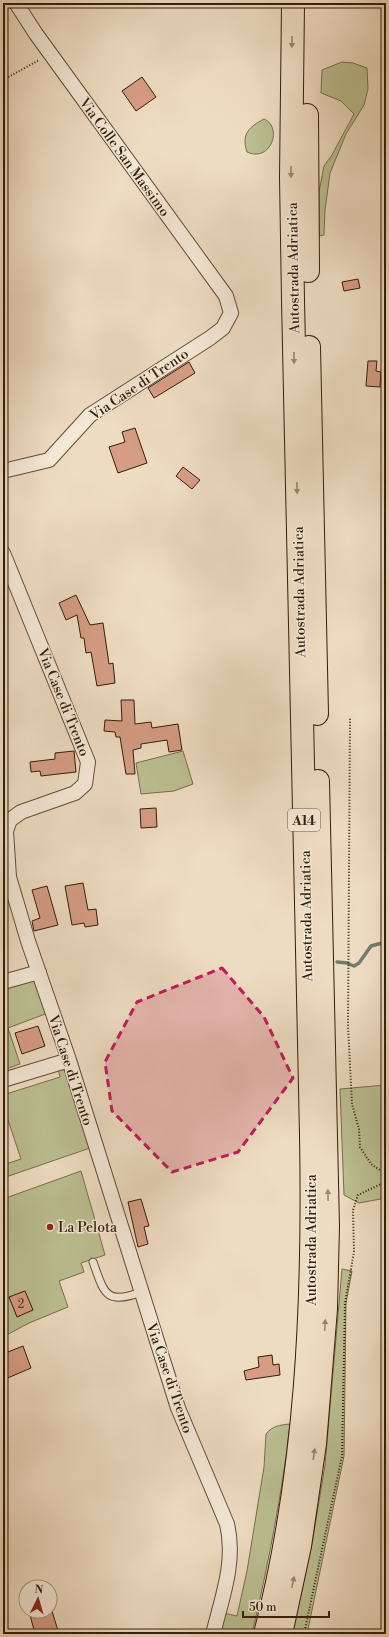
<svg xmlns="http://www.w3.org/2000/svg" width="389" height="1637" viewBox="0 0 389 1637" font-family="'Libre Bodoni',serif">
  <style>
    .green { fill: #bbbf91; stroke: #776e4c }
    .lines { fill: none; stroke-linecap: round; stroke-linejoin: round }
    .stream { stroke: #707c70; stroke-width: 3.5 }
    .building { fill: #d69d84; stroke: #331d08 }
    .service-casing { stroke: #624d36; stroke-width: 9 }
    .minor-casing { stroke: #624d36; stroke-width: 16 }
    .motorway-casing { stroke: #331d08; stroke-width: 24 }
    .path { stroke: #331d08; stroke-width: 2; stroke-dasharray: 1 2; stroke-linecap: butt }
    .service { stroke: #f4e8d7; stroke-width: 7 }
    .minor { stroke: #f4e8d7; stroke-width: 14 }
    .motorway { stroke: #eedcc2; stroke-width: 22 }
    .oneway { fill: #9a866e }
    .marked { fill: #c2185b; fill-opacity: 0.2; stroke: #c2185b; stroke-width: 3; stroke-dasharray: 8 5; stroke-linejoin: round }
    .poi-dot { fill: #8f2418; stroke: #f4e8d7; stroke-width: 1.5 }
    .labels { text-anchor: middle; stroke-width: 3; stroke-linejoin: round; paint-order: stroke }
    .number-label { font-size: 12px; fill: #5c3d27 }
    .shield { fill: #f4e8d7; stroke: #6d5a46; stroke-width: 1 }
    .shield-label { font-size: 13px; font-weight: bold; fill: #331d08 }
    .street-label { font-size: 14px; fill: #331d08; stroke: #f4e8d7 }
    .poi-label { font-size: 14px; fill: #331d08; stroke: #f4e8d7; text-anchor: start }
  </style>
  <rect width="100%" height="100%" fill="#eedcc2"/>
  <filter id="stains"><feTurbulence type="fractalNoise" baseFrequency=".005" numOctaves="4"/><feColorMatrix values="0 0 0 0 .2 0 0 0 0 .09 0 0 0 0 .02 0 0 0 .5 -.17"/></filter>
  <radialGradient id="worn" r=".72"><stop offset=".6" stop-color="#630" stop-opacity="0"/><stop offset="1" stop-color="#630" stop-opacity=".3"/></radialGradient>
  <path class="green" d="M342,62L353,63L367,68L368,89L364,105L346,134L330,173L325,210L324,235L319,236V192L324,166L332,155L354,114L341,101L321,93L322,70Z
    M264,119C283,127 271,163 247,152C241,134 249,127 264,119Z
    M183,751L193,784L174,791L141,794L136,763Z
    M35,976L48,1013L8,1028L20,1064L3,1070V985Z
    M67,1066L90,1148L3,1178V1165L21,1159L3,1105V1095L60,1077L58,1069Z
    M386,1085V1198L359,1203L344,1195L340,1089Z
    M81,1171L105,1255L81,1263L84,1272L59,1281L68,1307L29,1323L3,1337V1199Z
    M342,1269L352,1271L346,1303L344,1456L307,1634H292L312,1544L325,1465Z
    M290,1424C282,1495 268,1565 252,1634H218L223,1613L237,1616L247,1571L264,1467L266,1434C272,1426 280,1425 290,1424Z"/>
  <g class="lines">
    <path class="stream" d="M337,962L347,963
      M349,964L354,966L359,963L371,946L386,942"/>
  </g>
  <path class="building" d="M142,77L156,97L136,111L122,91Z
    M358,279L360,288L344,291L342,282Z
    M368,361H377L376,371L381,372L380,387L366,386Z
    M189,362L195,373L154,398L148,388Z
    M135,428L147,463L118,473L109,447L125,442L122,432Z
    M183,467L200,480L192,489L176,476Z
    M76,595L90,625L103,623L109,664L113,663L115,683L97,686L91,652L86,653L84,638H81L77,615L66,620L59,603Z
    M121,700H134L135,724L151,722L152,728L178,724L182,750L169,752L167,740L141,744V748L133,750L135,774H126L120,737H116L115,732L104,731L105,720L122,721Z
    M74,751L76,772L41,776L40,771L31,772L30,762L55,759V753Z
    M156,808L157,827L141,828L140,809Z
    M83,883L88,910L96,909L98,925L85,927L84,923L72,925L65,886Z
    M47,886L58,925L34,931L32,921L40,918L32,890Z
    M38,1026L45,1046L22,1054L15,1033Z
    M141,1199L149,1226L144,1227L148,1244L138,1247L128,1202Z
    M25,1291L33,1310L17,1317L9,1297Z
    M23,1346L31,1368L3,1380V1354Z
    M272,1355L273,1365L279,1364L280,1375L246,1380L244,1371L259,1367L258,1357Z
    M29,1611H52L59,1634H35Z"/>
  <g class="lines">
    <defs>
      <path id="service" d="M93,1262C104,1292 105,1306 141,1292"/>
      <path id="minor" d="M3,471L49,460L90,415L210,338L223,328L231,313L226,296L36,34L16,3
        M3,553L88,762L85,784L75,793L21,812L10,820L6,831L9,877L28,941L69,1060L178,1408L227,1524C236,1561 222,1598 213,1634
        M3,982L39,972
        M3,1080L69,1060"/>
      <path id="motorway" d="M307,115L308,271
        M309,347L317,714
        M265,1634C307,1471 314,1302 311,1135L293,300L291,177L293,3
        M281,1634L300,1546L315,1444L326,1309L328,1226L318,781"/>
    </defs>
    <use href="#service" class="service-casing"/>
    <use href="#minor" class="minor-casing"/>
    <use href="#motorway" class="motorway-casing"/>
    <path class="path" d="M3,80L39,60
      M304,1634L342,1456L345,1303L354,1252L353,1210L358,1195L385,1182L384,1173L371,1164L360,1147L359,1129L352,1104L348,1026L350,718"/>
    <use href="#service" class="service"/>
    <use href="#minor" class="minor"/>
    <use href="#motorway" class="motorway"/>
  </g>
  <defs><path id="oneway-solid" d="M-6-.8H1V-3.2L6.5 0L1 3.2V.8H-6Z"/></defs>
  <g class="oneway">
    <use href="#oneway-solid" transform="translate(292 42) rotate(91)"/>
    <use href="#oneway-solid" transform="translate(291 172) rotate(90)"/>
    <use href="#oneway-solid" transform="translate(294 358) rotate(89)"/>
    <use href="#oneway-solid" transform="translate(297 488) rotate(89)"/>
    <use href="#oneway-solid" transform="translate(328 1195) rotate(-91)"/>
    <use href="#oneway-solid" transform="translate(325 1325) rotate(-87)"/>
    <use href="#oneway-solid" transform="translate(314 1454) rotate(-82)"/>
    <use href="#oneway-solid" transform="translate(293 1582) rotate(-79)"/>
  </g>
  <path class="marked" d="M222,968L264,1017L293,1078L238,1152L172,1172L112,1111L105,1062L137,1002Z"/>
  <circle class="poi-dot" cx="50" cy="1227" r="4"/>
  <g class="labels">
    <g class="number-label">
      <text x="21" y="1308">2</text>
    </g>
    <rect class="shield" x="288" y="809" width="32" height="22" rx="3"/>
    <g class="shield-label">
      <text x="304" y="825">A14</text>
    </g>
    <g class="street-label">
      <text transform="translate(125 157) rotate(54)" y="5">Via Colle San Massimo</text>
      <text transform="translate(293 268) rotate(-91)" y="5">Autostrada Adriatica</text>
      <text transform="translate(139 384) rotate(-34)" y="5">Via Case di Trento</text>
      <text transform="translate(299 592) rotate(-91)" y="5">Autostrada Adriatica</text>
      <text transform="translate(64 702) rotate(68)" y="5">Via Case di Trento</text>
      <text transform="translate(306 916) rotate(-91)" y="5">Autostrada Adriatica</text>
      <text transform="translate(71 1070) rotate(72)" y="5">Via Case di Trento</text>
      <text transform="translate(311 1240) rotate(-90)" y="5">Autostrada Adriatica</text>
      <text transform="translate(170 1378) rotate(71)" y="5">Via Case di Trento</text>
    </g>
    <g class="poi-label">
      <text x="58" y="1232">La Pelota</text>
    </g>
  </g>
  <rect width="389" height="1637" fill="none" stroke="#eedcc2" stroke-width="16"/>
  <rect x="4" y="4" width="381" height="1629" fill="none" stroke="#331d08" stroke-width="2"/>
  <rect x="8" y="8" width="373" height="1621" fill="none" stroke="#331d08"/>
  <g transform="translate(38 1599) rotate(5)"><circle r="19" fill="#f4e8d7" stroke="#a79784"/>
  <path d="M0-3L7 15L0 10L-7 15Z" fill="#8f2418"/>
  <text y="-6" font-size="11" font-weight="bold" text-anchor="middle" fill="#331d08">N</text>
  </g>
  <path d="M243 1611v6h86v-6" fill="none" stroke="#331d08" stroke-width="2"/>
  <text x="249" y="1611" font-size="12" fill="#331d08" stroke="#f4e8d7" stroke-width="3" paint-order="stroke">50 m</text>
  <rect width="100%" height="100%" filter="url(#stains)"/>
  <rect width="100%" height="100%" fill="url(#worn)"/>
</svg>
